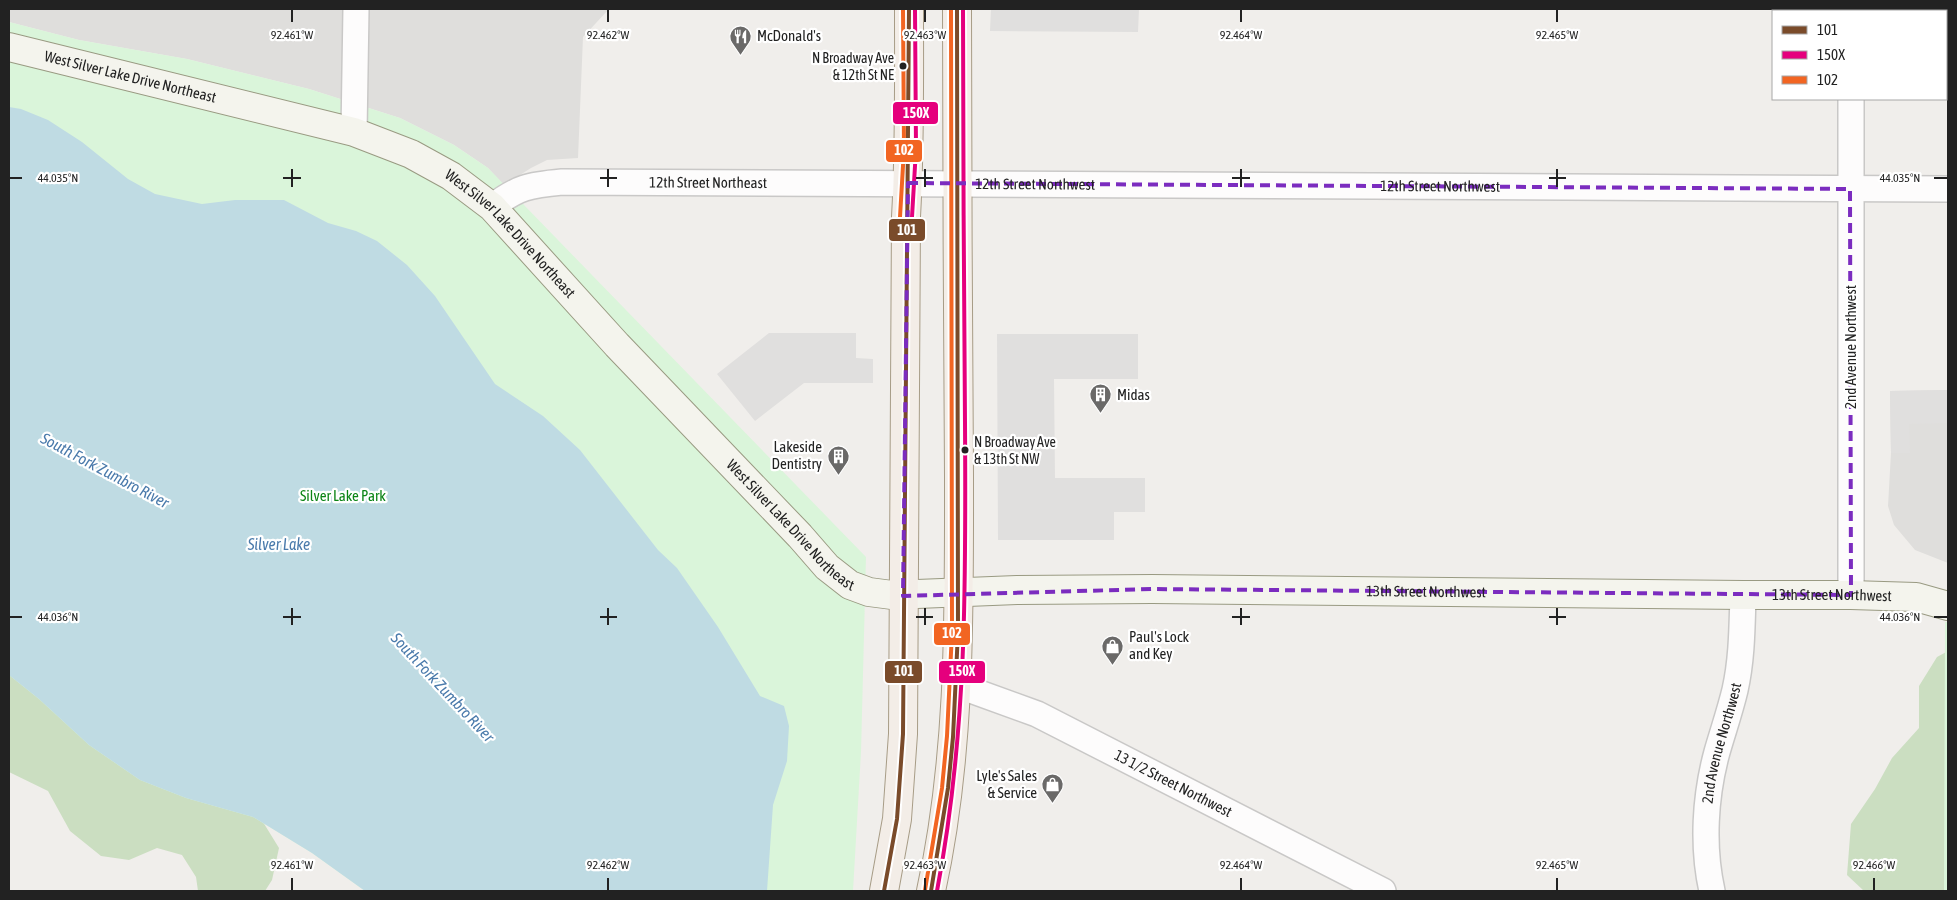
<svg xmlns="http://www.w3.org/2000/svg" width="1957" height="900" viewBox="0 0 1957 900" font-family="'Asap Condensed',sans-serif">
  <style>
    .residential { fill: #dfdedc }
    .forest { fill: #cbdec1 }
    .park { fill: #daf5da }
    .parking { fill: #e0dfde }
    .water { fill: #bfdbe3 }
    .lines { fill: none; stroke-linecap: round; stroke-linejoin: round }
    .street-casing { stroke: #c9c8c7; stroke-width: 28 }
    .secondary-casing { stroke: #999a82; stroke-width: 30 }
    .primary-casing { stroke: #a79c86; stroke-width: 30 }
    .street { stroke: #fdfcfc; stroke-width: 25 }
    .secondary { stroke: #f4f4ed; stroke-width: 28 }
    .primary { stroke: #f3ede7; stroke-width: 28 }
    .bus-1-casing { stroke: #fff; stroke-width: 8 }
    .bus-2-casing { stroke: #fff; stroke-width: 8 }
    .bus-3-casing { stroke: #fff; stroke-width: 8 }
    .bus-1 { stroke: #7a4b2a; stroke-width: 4 }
    .bus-2 { stroke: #e5007d; stroke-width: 4 }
    .bus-3 { stroke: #f26522; stroke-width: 4 }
    .marked { fill: none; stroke: #7b2cbf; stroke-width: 4; stroke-dasharray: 10 6; stroke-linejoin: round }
    .ticks { fill: none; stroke: #222; stroke-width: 2 }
    .bus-dot { fill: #222; stroke: #fff; stroke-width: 2 }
    .labels { text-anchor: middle; stroke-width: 4.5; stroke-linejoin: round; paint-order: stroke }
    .bus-label { font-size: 14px; fill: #222; stroke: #fff; text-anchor: end }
    .poi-label { font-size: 15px; fill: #222; stroke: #fff; text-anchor: start }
    .street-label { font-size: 15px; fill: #222; stroke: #fff }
    .park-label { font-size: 15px; fill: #0c8416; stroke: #fff }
    .water-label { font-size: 16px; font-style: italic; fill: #4a7aab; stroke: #fff }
    .ticks-label { font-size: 12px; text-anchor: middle; fill: #222; stroke: #fff; stroke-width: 4.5; stroke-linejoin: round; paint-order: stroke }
    .line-badge { stroke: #fff; stroke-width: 2 }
    .badge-label { font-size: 14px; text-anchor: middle; font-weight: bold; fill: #fff }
  </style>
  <rect width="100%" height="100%" fill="#f0eeeb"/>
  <path class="residential" d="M9,9H609L583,37L578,158L547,160L531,168L504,185L488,168L454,145L400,118L309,89L187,59L79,40L9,22Z
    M1948,390V563L1915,550L1894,525L1888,506L1891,453L1890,391Z"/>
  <path class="forest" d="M9,650L255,809L279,848L272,880L265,891H198L196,877L182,855L157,848L129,860L101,856L70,831L48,791L9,772Z
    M1948,651V891H1864L1847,875L1851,824L1875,789L1892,758L1919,728V686L1937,657Z"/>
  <path class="park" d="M9,22L79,40L187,59L309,89L400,118L454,145L488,168L866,557L861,752L853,891H365L312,853L253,817L186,798L140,780L89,745L39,699L9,675Z
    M1945,622H1948V891H1944Z"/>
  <path class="parking" d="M991,9H1139L1138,32L990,31Z
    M769,333H856V358L873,359V383H804L755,421L717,374Z
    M997,334H1138V379H1054L1055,478H1145V512H1114V540H998Z
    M1948,390V423L1909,424L1910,453H1891L1890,391Z"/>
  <path class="water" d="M9,107L21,109L48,120L82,142L128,179L155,194L202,204L235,200H284L328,223L356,231L377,241L407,265L435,296L495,384L543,416L580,450L658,550L677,568L718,627L760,696L784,706L789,726L787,761L773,805L767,891H365L312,853L253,817L186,798L140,780L89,745L39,699L9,675Z"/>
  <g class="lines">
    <defs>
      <g id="street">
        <path d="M1852,11V9"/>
        <path d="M1851,99V595"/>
        <path d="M354,132L356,9"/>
        <path id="s1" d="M492,207C518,187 529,185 562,182L1948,189"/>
        <path id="s2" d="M957,685L1037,714L1383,891"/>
        <path id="s3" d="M1712,891C1702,846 1705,796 1717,752C1723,731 1730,711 1735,690C1742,659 1742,627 1743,595"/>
      </g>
      <g id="secondary">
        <path id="s4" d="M9,47L354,132L411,154L451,176L492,207L617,345L800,536L827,567L850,585L869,592L892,595L1017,590L1152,589L1743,595H1851L1916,597L1948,606"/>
      </g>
      <path id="primary" d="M884,891L897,819L903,734L906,217C910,147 909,78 909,9
        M931,891C961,755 959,615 959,475C958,320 957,164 957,9"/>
    </defs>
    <use href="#street" class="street-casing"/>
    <use href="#secondary" class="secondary-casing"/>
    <use href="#primary" class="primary-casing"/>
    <use href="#street" class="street"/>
    <use href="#secondary" class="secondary"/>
    <use href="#primary" class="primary"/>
    <defs>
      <path id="bus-1" d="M884,891L897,819L903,734L909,9
        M931,891L948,788L953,737L958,632L957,9"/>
      <path id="bus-2" d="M912,217L916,149L915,9
        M937,891C967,734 966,581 965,422C964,284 963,147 963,9"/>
      <path id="bus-3" d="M900,217L904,149L903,9
        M925,890L942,788L947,736L952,632L951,9"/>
    </defs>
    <use href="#bus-1" class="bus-1-casing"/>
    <use href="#bus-2" class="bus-2-casing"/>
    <use href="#bus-3" class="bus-3-casing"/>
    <use href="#bus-1" class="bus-1"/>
    <use href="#bus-2" class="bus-2"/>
    <use href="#bus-3" class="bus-3"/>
  </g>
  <path class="marked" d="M908,183L1850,189L1851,595L1152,589L903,596Z"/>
  <path class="ticks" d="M292,10V22M608,10V22M925,10V22M1241,10V22M1557,10V22M292,169V187M608,169V187M925,169V187M1241,169V187M1557,169V187M10,178H22M283,178H301M600,178H617M916,178H933M1232,178H1250M1549,178H1566M1934,178H1947M292,608V625M608,608V625M925,608V625M1241,608V625M1557,608V625M10,617H22M283,617H301M600,617H617M916,617H933M1232,617H1250M1549,617H1566M1934,617H1947M292,878V890M608,878V890M925,878V890M1241,878V890M1557,878V890M1874,878V890"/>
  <defs>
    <symbol id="restaurant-pin" viewBox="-11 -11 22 30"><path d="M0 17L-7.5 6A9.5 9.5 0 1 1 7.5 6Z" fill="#6a6968" stroke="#fff"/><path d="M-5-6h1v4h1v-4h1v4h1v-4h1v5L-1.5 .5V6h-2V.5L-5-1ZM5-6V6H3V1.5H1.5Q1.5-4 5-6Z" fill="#fff"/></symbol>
    <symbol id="building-pin" viewBox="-11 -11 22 30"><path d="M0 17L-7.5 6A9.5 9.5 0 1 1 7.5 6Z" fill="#6a6968" stroke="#fff"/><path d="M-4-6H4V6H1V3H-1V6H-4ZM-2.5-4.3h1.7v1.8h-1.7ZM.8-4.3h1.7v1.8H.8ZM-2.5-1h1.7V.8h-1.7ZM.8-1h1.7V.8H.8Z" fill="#fff"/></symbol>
    <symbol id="shop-pin" viewBox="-11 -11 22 30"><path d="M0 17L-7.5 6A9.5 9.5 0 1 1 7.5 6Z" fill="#6a6968" stroke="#fff"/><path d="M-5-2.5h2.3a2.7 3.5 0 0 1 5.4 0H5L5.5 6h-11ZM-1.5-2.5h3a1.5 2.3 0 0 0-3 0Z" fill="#fff"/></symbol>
  </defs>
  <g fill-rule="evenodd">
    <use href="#restaurant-pin" x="728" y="24" width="25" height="34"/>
    <use href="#building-pin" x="1088" y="382" width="25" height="34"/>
    <use href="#building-pin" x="826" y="444" width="25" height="34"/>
    <use href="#shop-pin" x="1100" y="634" width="25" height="34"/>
    <use href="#shop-pin" x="1040" y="772" width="25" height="34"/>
  </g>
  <g class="bus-dot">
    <circle cx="903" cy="66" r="4.5"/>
    <circle cx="965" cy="450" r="4.5"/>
  </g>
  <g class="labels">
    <g class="bus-label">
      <text x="894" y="63">N Broadway Ave<tspan x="894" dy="17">&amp; 12th St NE</tspan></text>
      <text x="974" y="447" text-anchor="start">N Broadway Ave<tspan x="974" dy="17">&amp; 13th St NW</tspan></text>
    </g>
    <g class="poi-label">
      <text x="757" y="41">McDonald's</text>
      <text x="1117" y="400">Midas</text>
      <text x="822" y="452" text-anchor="end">Lakeside<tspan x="822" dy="17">Dentistry</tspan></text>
      <text x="1129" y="642">Paul's Lock<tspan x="1129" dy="17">and Key</tspan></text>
      <text x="1037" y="781" text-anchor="end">Lyle's Sales<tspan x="1037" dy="17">&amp; Service</tspan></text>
    </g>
    <g class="street-label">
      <text dy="5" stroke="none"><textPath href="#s4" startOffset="125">West Silver Lake Drive Northeast</textPath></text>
      <text dy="5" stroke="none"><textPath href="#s1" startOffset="222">12th Street Northeast</textPath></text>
      <text dy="5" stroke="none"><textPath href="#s1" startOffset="549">12th Street Northwest</textPath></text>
      <text dy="5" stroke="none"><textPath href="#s1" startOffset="954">12th Street Northwest</textPath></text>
      <text dy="5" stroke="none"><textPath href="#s4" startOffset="545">West Silver Lake Drive Northeast</textPath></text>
      <text transform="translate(1851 347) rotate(-90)" y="5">2nd Avenue Northwest</text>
      <text dy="5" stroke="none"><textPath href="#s4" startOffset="950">West Silver Lake Drive Northeast</textPath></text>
      <text dy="5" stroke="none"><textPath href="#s4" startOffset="1612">13th Street Northwest</textPath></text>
      <text dy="5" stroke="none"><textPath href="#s4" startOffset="2018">13th Street Northwest</textPath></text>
      <text dy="5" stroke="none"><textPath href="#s3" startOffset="150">2nd Avenue Northwest</textPath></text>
      <text dy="5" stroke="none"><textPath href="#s2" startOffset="238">13 1/2 Street Northwest</textPath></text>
    </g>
    <g class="park-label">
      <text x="343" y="501">Silver Lake Park</text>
    </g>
    <g class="water-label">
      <text transform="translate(105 470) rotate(28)" y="6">South Fork Zumbro River</text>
      <text x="279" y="550">Silver Lake</text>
      <text transform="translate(443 687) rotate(47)" y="6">South Fork Zumbro River</text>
    </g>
  </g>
  <g class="ticks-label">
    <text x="292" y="39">92.461°W</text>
    <text x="608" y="39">92.462°W</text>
    <text x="925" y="39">92.463°W</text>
    <text x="1241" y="39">92.464°W</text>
    <text x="1557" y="39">92.465°W</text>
    <text x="1900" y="182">44.035°N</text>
    <text x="58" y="182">44.035°N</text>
    <text x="1900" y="621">44.036°N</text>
    <text x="58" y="621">44.036°N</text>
    <text x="292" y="869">92.461°W</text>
    <text x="608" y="869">92.462°W</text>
    <text x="925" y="869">92.463°W</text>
    <text x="1241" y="869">92.464°W</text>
    <text x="1557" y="869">92.465°W</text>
    <text x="1874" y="869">92.466°W</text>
  </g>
  <g class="line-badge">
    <rect x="892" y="101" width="47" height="24" rx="5" fill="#e5007d"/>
    <rect x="885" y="139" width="38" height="24" rx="5" fill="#f26522"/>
    <rect x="888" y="218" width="38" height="24" rx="5" fill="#7a4b2a"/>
    <rect x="933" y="622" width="38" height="24" rx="5" fill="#f26522"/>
    <rect x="884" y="660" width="39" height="24" rx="5" fill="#7a4b2a"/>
    <rect x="938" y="660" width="48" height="24" rx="5" fill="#e5007d"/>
  </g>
  <g class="badge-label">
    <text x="916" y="118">150X</text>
    <text x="904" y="155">102</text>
    <text x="907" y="235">101</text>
    <text x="952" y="638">102</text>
    <text x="904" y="676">101</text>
    <text x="962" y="676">150X</text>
  </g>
  <rect width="1957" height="900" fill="none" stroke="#222222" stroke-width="20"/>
  <rect x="1772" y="10" width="175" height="90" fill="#ffffff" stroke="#a7a7a7"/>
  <rect x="1782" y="26" width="25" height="8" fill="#7a4b2a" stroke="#a7a7a7"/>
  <text x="1817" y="35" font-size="15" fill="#222222">101</text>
  <rect x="1782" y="51" width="25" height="8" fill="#e5007d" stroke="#a7a7a7"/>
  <text x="1817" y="60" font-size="15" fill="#222222">150X</text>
  <rect x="1782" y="76" width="25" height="8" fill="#f26522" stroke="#a7a7a7"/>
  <text x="1817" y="85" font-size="15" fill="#222222">102</text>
</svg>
